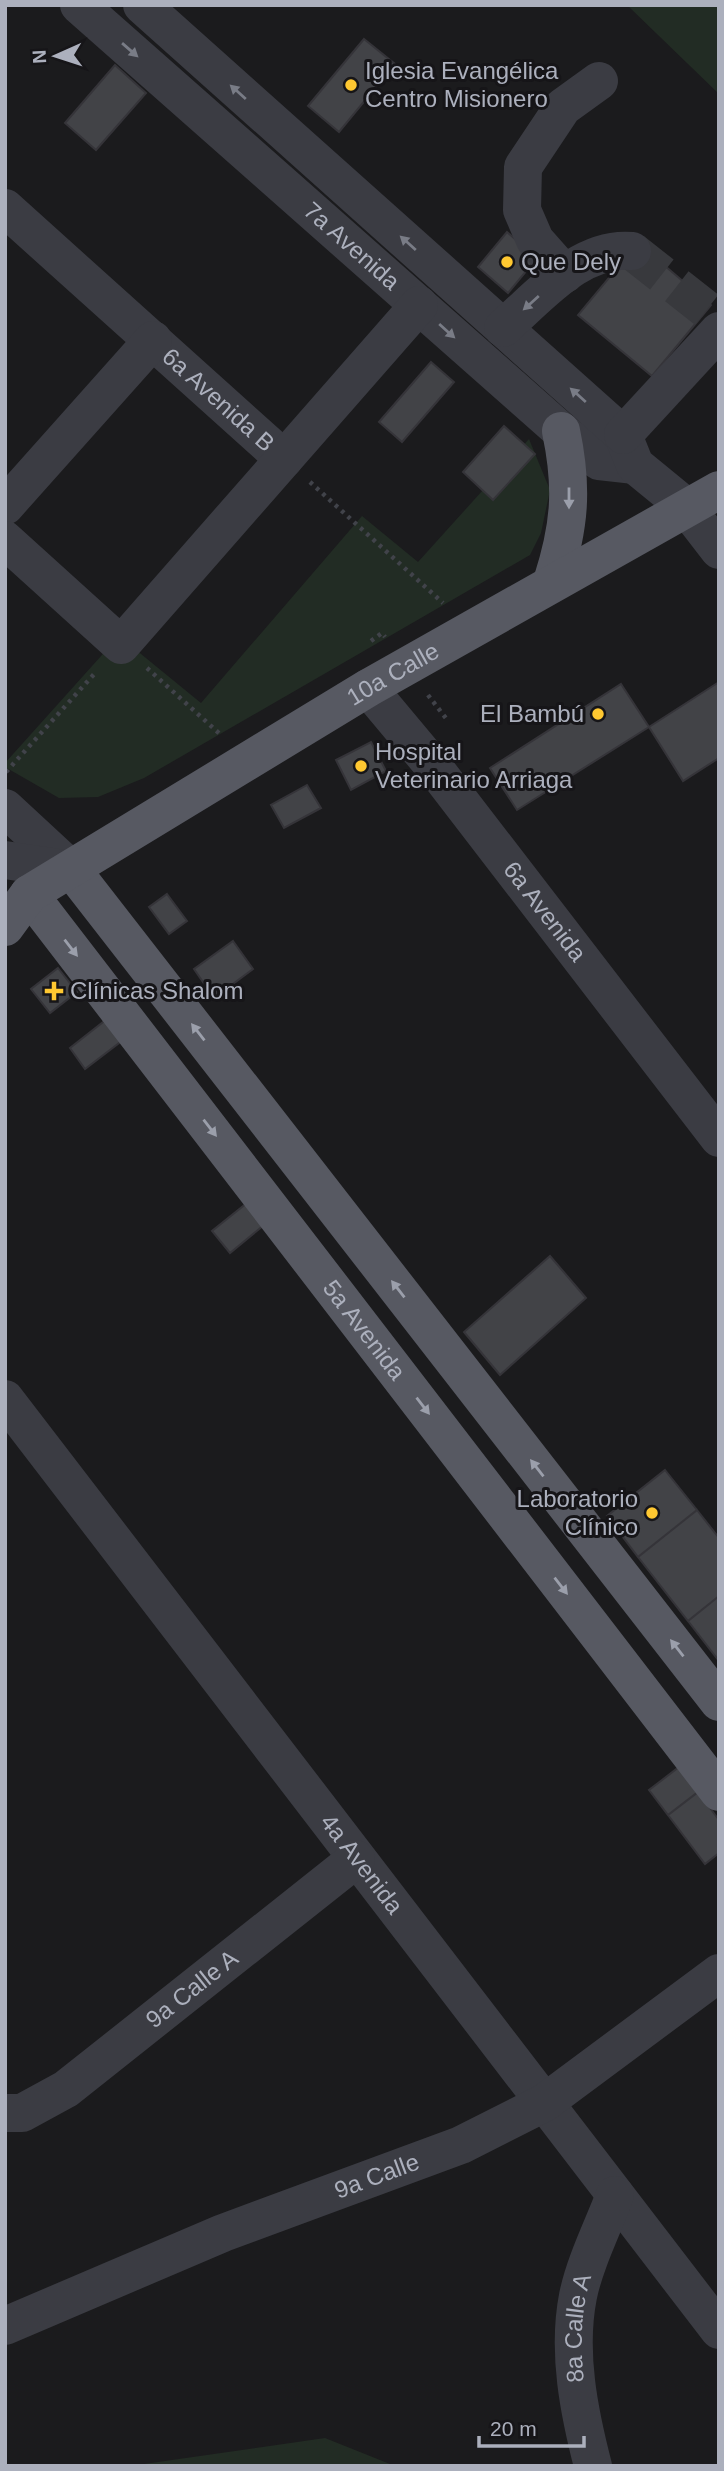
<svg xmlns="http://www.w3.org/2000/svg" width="724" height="2471" viewBox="0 0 724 2471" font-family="Helvetica,sans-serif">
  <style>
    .green { fill: #222c24 }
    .building { fill: #424347; stroke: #353439; stroke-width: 2 }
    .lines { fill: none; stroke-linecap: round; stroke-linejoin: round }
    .minor-tunnel { stroke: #38393d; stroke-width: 38; stroke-dasharray: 38 19; stroke-linecap: butt }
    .path { stroke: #41434a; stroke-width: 4.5; stroke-dasharray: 3.5 5; stroke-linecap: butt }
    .minor { stroke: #3b3c43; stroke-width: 38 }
    .major { stroke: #575962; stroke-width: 38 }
    .oneway { fill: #797c86 }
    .oneway2 { fill: #9b9fab }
    .poi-dot { fill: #ffc831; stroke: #161518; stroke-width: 2.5 }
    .labels { text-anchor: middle; stroke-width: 6; stroke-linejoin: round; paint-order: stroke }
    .poi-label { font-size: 24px; fill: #acb0bd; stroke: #161518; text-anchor: start }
    .street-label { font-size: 24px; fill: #acb0bd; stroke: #161518 }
  </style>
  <rect width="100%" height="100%" fill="#1b1b1d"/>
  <path class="green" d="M627,5H719V94Z
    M529,439L550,490L541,533L530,555L144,778L98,797L59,798L5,767V763L119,636L201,703L362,516L418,562Z
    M325,2438L395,2466H130Z"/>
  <path class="building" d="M364,39L395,64L339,132L308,106Z
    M115,65L146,93L96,150L65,123Z
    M507,232L537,258L508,293L478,267Z
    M638,243L711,305L652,376L578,315Z
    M431,362L454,382L402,442L379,422Z
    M504,426L535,454L493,500L463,472Z
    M719,682V758L683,781L649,727Z
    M621,684L649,727L517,810L490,768Z
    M371,742L386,771L351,790L336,760Z
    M307,785L321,808L284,828L271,805Z
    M167,894L187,921L169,934L149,907Z
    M233,941L253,969L214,998L194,969Z
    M58,968L77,992L50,1013L31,989Z
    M107,1019L123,1040L85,1069L70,1048Z
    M247,1203L264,1225L230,1253L212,1231Z
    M550,1256L586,1298L500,1375L464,1332Z
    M665,1470L697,1510L638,1557L607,1516Z
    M697,1510L719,1538V1596L688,1621L638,1557Z
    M719,1596V1661L688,1621Z
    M679,1767L698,1792L668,1815L649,1790Z
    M698,1792L719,1820V1853L705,1864L668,1815Z"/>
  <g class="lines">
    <path class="minor-tunnel" d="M632,251L707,310"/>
    <path class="path" d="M310,482L443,603
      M371,641L382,633L385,637
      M147,668L221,735
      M428,695L448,721
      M6,772L96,672"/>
    <g class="minor">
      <path id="s1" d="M79,5L561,431L599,461L635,465"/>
      <path d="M142,5L623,435L635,465L685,506L719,550"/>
      <path id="s2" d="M5,208L284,459"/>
      <path d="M565,274L535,240L522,210L523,167L563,107L599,81"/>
      <path d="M503,328C539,297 580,246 632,251"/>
      <path d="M623,435L719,331"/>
      <path d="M5,506L153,340"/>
      <path d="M5,540L121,645L419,305"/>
      <path id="s3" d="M368,688L429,761L719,1138"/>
      <path d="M5,808L72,870"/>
      <path d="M5,860L72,870"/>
      <path id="s4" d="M5,1399L719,2330"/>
      <path id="s5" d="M5,2113H22L66,2089L356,1859"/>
      <path id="s6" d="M5,2326L223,2233L461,2145L544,2103L719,1973"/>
      <path id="s7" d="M593,2466C579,2412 567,2352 578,2296C585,2262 603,2227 615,2195"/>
    </g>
    <g class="major">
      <path d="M552,582C570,526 573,488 561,431"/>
      <path d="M72,870L719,1702"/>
      <path id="s8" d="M29,894L719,1792"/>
      <path id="s9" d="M5,927L29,894L368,688L719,490"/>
    </g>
  </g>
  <defs><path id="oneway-solid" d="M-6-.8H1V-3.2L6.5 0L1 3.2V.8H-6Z" transform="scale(1.75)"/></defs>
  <g class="oneway">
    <use href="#oneway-solid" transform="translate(130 50) rotate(41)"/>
    <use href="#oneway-solid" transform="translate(238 92) rotate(-138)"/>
    <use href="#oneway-solid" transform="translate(408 243) rotate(-138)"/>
    <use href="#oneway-solid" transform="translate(531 303) rotate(138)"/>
    <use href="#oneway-solid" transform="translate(447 331) rotate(42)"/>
    <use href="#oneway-solid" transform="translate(578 395) rotate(-138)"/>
  </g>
  <g class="oneway2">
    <use href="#oneway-solid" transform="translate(569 498) rotate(90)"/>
    <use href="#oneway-solid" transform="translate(71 948) rotate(52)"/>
    <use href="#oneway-solid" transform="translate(198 1032) rotate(-128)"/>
    <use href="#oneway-solid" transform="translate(210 1128) rotate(52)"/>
    <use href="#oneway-solid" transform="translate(398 1289) rotate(-128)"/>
    <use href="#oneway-solid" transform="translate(423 1406) rotate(52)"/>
    <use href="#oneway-solid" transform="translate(537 1468) rotate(-128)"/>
    <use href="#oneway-solid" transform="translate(561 1586) rotate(52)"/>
    <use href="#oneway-solid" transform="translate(677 1648) rotate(-128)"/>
  </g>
  <g class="poi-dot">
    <circle cx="351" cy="85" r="7"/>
    <circle cx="507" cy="262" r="7"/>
    <circle cx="598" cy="714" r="7"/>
    <circle cx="361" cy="766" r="7"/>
    <path d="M50.5 980.5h7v7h7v7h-7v7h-7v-7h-7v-7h7z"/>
    <circle cx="652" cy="1513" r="7"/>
  </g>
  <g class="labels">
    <g class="poi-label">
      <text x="365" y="79">Iglesia Evangélica<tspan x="365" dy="28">Centro Misionero</tspan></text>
      <text x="521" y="270">Que Dely</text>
      <text x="584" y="722" text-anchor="end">El Bambú</text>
      <text x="375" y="760">Hospital<tspan x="375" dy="28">Veterinario Arriaga</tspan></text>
      <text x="70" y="999">Clínicas Shalom</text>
      <text x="638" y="1507" text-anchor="end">Laboratorio<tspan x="638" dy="28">Clínico</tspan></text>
    </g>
    <g class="street-label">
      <text dy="8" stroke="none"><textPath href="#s1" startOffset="364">7a Avenida</textPath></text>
      <text dy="8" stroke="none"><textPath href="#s2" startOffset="287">6a Avenida B</textPath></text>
      <text dy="8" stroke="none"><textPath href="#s9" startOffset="466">10a Calle</textPath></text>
      <text dy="8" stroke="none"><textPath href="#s3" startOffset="285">6a Avenida</textPath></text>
      <text dy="8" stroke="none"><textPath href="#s8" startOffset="550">5a Avenida</textPath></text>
      <text dy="8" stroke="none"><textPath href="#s4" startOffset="586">4a Avenida</textPath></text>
      <text dy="8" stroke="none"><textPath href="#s5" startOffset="228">9a Calle A</textPath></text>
      <text dy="8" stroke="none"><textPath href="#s6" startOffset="401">9a Calle</textPath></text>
      <text dy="8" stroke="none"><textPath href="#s7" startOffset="140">8a Calle A</textPath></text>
    </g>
  </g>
  <rect width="724" height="2471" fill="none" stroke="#acb0bd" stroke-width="14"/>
  <g transform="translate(56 56) rotate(267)" stroke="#161518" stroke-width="5" paint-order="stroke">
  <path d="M0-5L12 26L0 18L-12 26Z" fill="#acb0bd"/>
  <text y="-10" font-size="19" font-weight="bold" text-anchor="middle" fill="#acb0bd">N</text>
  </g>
  <path d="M479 2436v10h105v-10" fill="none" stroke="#acb0bd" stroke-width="3.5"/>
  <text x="490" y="2436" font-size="21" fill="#acb0bd" stroke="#161518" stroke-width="5" paint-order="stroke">20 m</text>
</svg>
